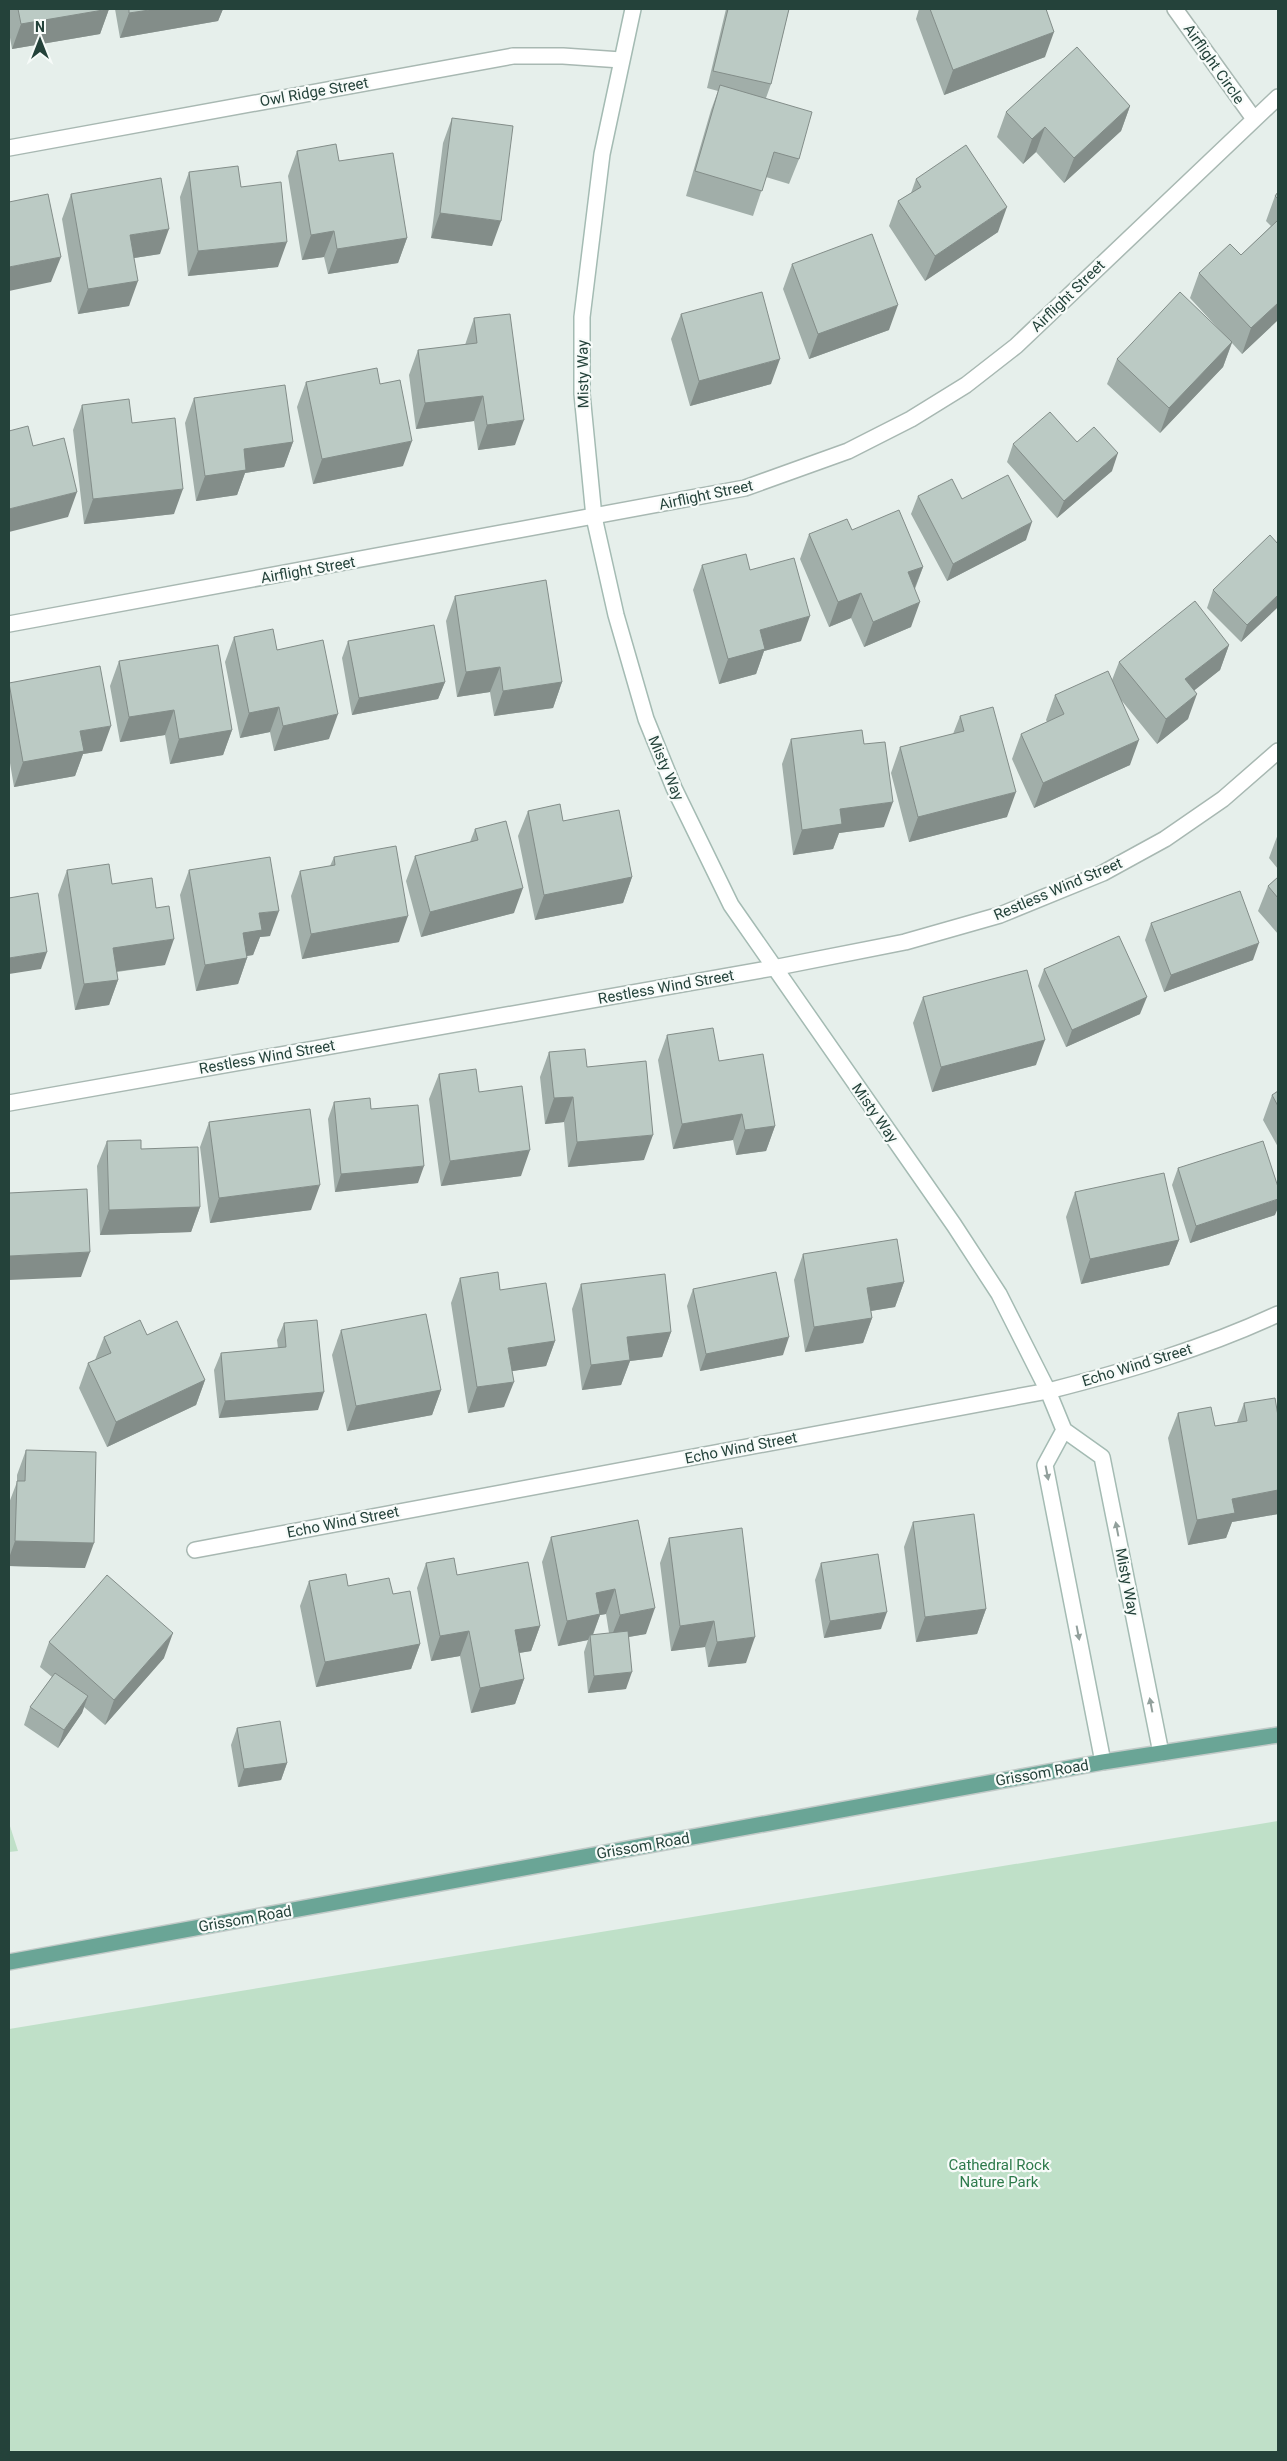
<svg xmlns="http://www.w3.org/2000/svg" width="1287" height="2461" viewBox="0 0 1287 2461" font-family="Roboto,sans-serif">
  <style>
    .green { fill: #bfe0c8 }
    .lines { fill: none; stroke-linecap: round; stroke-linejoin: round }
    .street-casing { stroke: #a8b8b2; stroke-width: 18 }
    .secondary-casing { stroke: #a4bbb3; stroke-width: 18 }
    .primary-casing { stroke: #c2cac8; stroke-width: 18 }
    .street { stroke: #fff; stroke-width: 15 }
    .secondary { stroke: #fff; stroke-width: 15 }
    .primary { stroke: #6aa596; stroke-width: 15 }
    .wall { fill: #a1aea9; fill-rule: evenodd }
    .shaded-wall { fill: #838d89 }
    .building { fill: #bbcac4; stroke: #838d89 }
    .oneway { fill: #92a09c }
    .labels { text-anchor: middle; stroke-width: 4.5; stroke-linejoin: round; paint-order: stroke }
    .street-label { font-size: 15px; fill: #24423a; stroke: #f7fbf9 }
    .park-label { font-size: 15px; fill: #2d7a4b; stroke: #f7fbf9 }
  </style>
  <rect width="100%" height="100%" fill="#e6efeb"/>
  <path class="green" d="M1278,1821V2452H9V2029Z
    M9,1823L18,1851L9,1852Z"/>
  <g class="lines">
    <defs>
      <path id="street" d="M1175,9L1254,119
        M9,148L513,56H563L621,60
        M9,624L745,488L848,451L911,419L966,385L1016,346L1278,97
        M9,1103L773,968L905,942L1000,915L1103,873L1165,839L1223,799L1278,751
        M195,1550L1048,1391C1127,1371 1205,1348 1278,1314"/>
      <path id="secondary" d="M633,9L602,154L582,317V394L594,517L616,615L646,719L674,788L731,905L954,1225L999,1294L1048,1391L1064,1430L1102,1457L1161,1753
        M1064,1430L1045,1465L1103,1762"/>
      <path id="primary" d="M9,1962L1103,1762L1278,1735"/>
    </defs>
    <use href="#street" class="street-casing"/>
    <use href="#secondary" class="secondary-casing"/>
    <use href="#primary" class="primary-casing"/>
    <use href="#street" class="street"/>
    <use href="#secondary" class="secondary"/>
    <use href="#primary" class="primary"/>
  </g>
  <path class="wall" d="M9,9H109L100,34L12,49L9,32Z
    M115,9H223L218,21L120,38Z
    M726,9H789L771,84L766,98L799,159L789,184L766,177L753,216L686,196L711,110L718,91L707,88Z
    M919,9H1046L1045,57L944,95L916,19Z
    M1130,106L1121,131L1064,183L1036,152L1023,164L997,137L1006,112Z
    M452,118L492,246L431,238L443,143Z
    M297,151L339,161L407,238L398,263L328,274L324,257L302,260L288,176Z
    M189,172L241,187L278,267L188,276L180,197Z
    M916,179L998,232L925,281L889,226L898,201L911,193Z
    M1278,192V320L1242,354L1232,343L1223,367L1160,433L1107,384L1117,359L1224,335L1190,298L1199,273L1241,255L1271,226L1266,221L1275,196Z
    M71,194L160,254L134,258L129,306L78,314L62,219Z
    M792,264L889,330L809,359L783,289Z
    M681,314L771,384L690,406L671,339Z
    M474,318L515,445L478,450L474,421L416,429L409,375L418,350L465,345Z
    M306,382L380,384L403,466L313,484L297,407Z
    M194,398L293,442L284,467L245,473L237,495L196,501L185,423Z
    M82,405L132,423L174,514L84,524L73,430Z
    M1077,442L1112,471L1057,518L1007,462L1013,444Z
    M918,496L1026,540L947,581L911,514Z
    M852,530L923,567L915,589L911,627L864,647L851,618L829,627L800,559L809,534Z
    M1278,544V607L1241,642L1207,608L1213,590Z
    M702,565L750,570L801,641L764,651L756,674L719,684L693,590Z
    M455,596L562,682L553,708L494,716L490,692L457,697L446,621Z
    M234,637L277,650L329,739L274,751L270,732L240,738L225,662Z
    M348,641L445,682L438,699L352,715L342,658Z
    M1229,645L1220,670L1194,690L1188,719L1157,744L1122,701L1130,765L1034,808L1012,759L1021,734L1047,722L1046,720L1055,695L1112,680L1119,662Z
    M119,661L232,730L223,755L170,764L165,735L120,742L110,686Z
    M9,683L102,751L83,754L75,776L14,787L9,757Z
    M960,716L1007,817L909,842L891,773L900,747L953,734Z
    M791,739L864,744L884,827L839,833L833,849L793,855L782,764Z
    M528,811L563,821L632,877L623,903L535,920L518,836Z
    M475,829L514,913L421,937L406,881L415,856L470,842Z
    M1278,834V869L1269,858Z
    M334,857L399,942L302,959L291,896L300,871L330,866Z
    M67,870L112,884L156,908L165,965L117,972L118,980L109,1005L75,1010L58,895Z
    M189,870L270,936L260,937L253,955L246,956L247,958L238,984L196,991L180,895Z
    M1278,877V934L1258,911L1268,886Z
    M1151,923L1253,960L1164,992L1145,940Z
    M1044,969L1140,1014L1066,1047L1038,986Z
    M923,997L1036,1065L932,1092L913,1023Z
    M667,1035L719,1061L775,1126L766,1151L736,1155L733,1140L673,1149L658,1060Z
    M549,1052L587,1067L644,1160L568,1167L564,1122L545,1124L540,1077Z
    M439,1074L479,1092L521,1176L441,1186L429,1099Z
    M1278,1091V1147L1263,1120L1272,1095Z
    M334,1102L371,1109L418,1183L335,1192L328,1119Z
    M209,1122L311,1210L210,1223L200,1147Z
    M107,1141L141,1149L200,1207L191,1232L100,1235L97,1166Z
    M1178,1168L1275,1215L1190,1243L1172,1185Z
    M1075,1192L1179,1240L1169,1265L1081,1284L1066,1217Z
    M803,1254L904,1282L895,1307L871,1311L872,1318L863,1343L805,1352L794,1280Z
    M460,1278L555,1341L546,1366L512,1371L504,1407L468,1413L451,1303Z
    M581,1284L671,1332L662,1357L630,1361L621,1385L582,1390L572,1309Z
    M693,1289L783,1355L700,1371L687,1306Z
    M284,1323L318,1410L219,1418L214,1370L221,1353L278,1348L277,1340Z
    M341,1330L441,1390L432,1415L347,1431L332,1355Z
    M147,1335L205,1380L196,1405L107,1447L79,1388L88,1363L95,1360L104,1337Z
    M1244,1403L1278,1416V1514L1232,1522L1226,1538L1188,1545L1168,1438L1178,1413L1215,1426L1237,1422Z
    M26,1450L85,1568L9,1566V1503L17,1482V1475Z
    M638,1520L646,1634L629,1637L626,1689L588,1693L584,1652L588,1640L558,1646L542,1562L551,1537ZM606,1614L609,1633L593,1635L600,1615Z
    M913,1522L986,1609L977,1634L916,1642L904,1547Z
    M669,1538L746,1663L708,1667L705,1647L671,1651L660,1563Z
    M426,1563L457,1575L540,1626L531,1651L519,1653L524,1679L515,1704L471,1713L460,1656L431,1661L417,1588Z
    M821,1563L881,1629L824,1638L815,1580Z
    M309,1581L348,1586L393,1594L420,1644L411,1669L316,1687L300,1606Z
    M49,1642L164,1658L105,1725L84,1707L82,1713L58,1748L24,1725L30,1707L52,1677L40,1667Z
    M237,1728L287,1763L281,1780L238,1787L231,1745Z"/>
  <path class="shaded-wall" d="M109,9L100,34L12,49L21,24Z
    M156,9H223L218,21L120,38L129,13Z
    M1054,32L1045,57L944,95L953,70Z
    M1130,106L1121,131L1064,183L1074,158Z
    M1045,127L1036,152L1023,164L1032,139Z
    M1007,207L998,232L925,281L935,256Z
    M440,213L501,221L492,246L431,238Z
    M169,229L160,254L121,260L130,235Z
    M334,231L324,257L302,260L311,235Z
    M407,238L398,263L328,274L337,249Z
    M287,242L278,267L188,276L198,251Z
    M61,257L51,282L9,291V267Z
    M138,281L129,306L78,314L88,289Z
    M1278,303V320L1242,354L1251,328Z
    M898,305L889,330L809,359L818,334Z
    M1232,342L1223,367L1160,433L1169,408Z
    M780,359L771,384L690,406L699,381Z
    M483,396L474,421L416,429L425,403Z
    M524,420L515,445L478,450L487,425Z
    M412,441L403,466L313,484L322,459Z
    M293,442L284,467L245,473L237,495L196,501L205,476L244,449Z
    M1118,453L1112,471L1057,518L1064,501Z
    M183,489L174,514L84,524L93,499Z
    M77,492L68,517L9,532V509Z
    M1032,522L1026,540L947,581L953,564Z
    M923,567L913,592L908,572Z
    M861,593L851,618L829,627L838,602Z
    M1278,595V607L1241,642L1247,625Z
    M920,602L911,627L864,647L873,622Z
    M810,616L801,641L764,651L756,674L719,684L728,659L760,630Z
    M1229,645L1220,670L1176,705L1185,679Z
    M500,667L490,692L457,697L466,672Z
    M445,682L438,699L352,715L359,698Z
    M562,682L553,708L494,716L503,691Z
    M1197,694L1188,719L1157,744L1166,719Z
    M279,707L270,732L240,738L249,713Z
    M174,710L165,735L120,742L129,717Z
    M338,714L329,739L274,751L283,726Z
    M111,726L102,751L83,754L75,776L14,787L23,762L80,731Z
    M232,730L223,755L170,764L179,739Z
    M1139,740L1130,765L1034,808L1043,783Z
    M1016,792L1007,817L909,842L918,817Z
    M893,802L884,827L839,833L833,849L793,855L802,830L840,809Z
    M632,877L623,903L535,920L544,895Z
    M523,888L514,913L421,937L430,912Z
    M279,911L270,936L260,937L253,955L233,958L243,933L259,913Z
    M408,916L399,942L302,959L311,934Z
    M174,939L165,965L104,973L113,948Z
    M1259,943L1253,960L1164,992L1171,975Z
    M47,952L41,969L9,974V958Z
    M247,958L238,984L196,991L205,965Z
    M118,980L109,1005L75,1010L84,984Z
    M1147,997L1140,1014L1066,1047L1072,1030Z
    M1045,1040L1036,1065L932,1092L941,1067Z
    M573,1097L564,1122L545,1124L554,1098Z
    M742,1114L733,1140L673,1149L682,1124Z
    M775,1126L766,1151L736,1155L745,1130Z
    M653,1135L644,1160L568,1167L577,1142Z
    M530,1150L521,1176L441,1186L450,1161Z
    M424,1166L418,1183L335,1192L341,1174Z
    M320,1185L311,1210L210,1223L219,1198Z
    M1278,1199V1208L1275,1215L1190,1243L1196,1226Z
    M200,1207L191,1232L100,1235L109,1210Z
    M1179,1240L1169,1265L1081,1284L1090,1259Z
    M90,1252L81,1277L9,1280V1256Z
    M904,1282L895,1307L858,1313L867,1288Z
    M872,1318L863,1343L805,1352L814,1327Z
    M671,1332L662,1357L630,1361L621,1385L582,1390L591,1365L627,1337Z
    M789,1337L783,1355L700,1371L706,1354Z
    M555,1341L546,1366L499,1373L508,1348Z
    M205,1380L196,1405L107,1447L116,1422Z
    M514,1382L504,1407L468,1413L477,1387Z
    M441,1390L432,1415L347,1431L356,1406Z
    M324,1392L318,1410L219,1418L225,1401Z
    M1278,1490V1514L1232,1522L1226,1538L1188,1545L1197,1520L1232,1499Z
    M15,1541L94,1543L85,1568L9,1566V1558Z
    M615,1589L606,1614L600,1615L591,1639L590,1635L588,1640L558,1646L567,1621L596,1593Z
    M655,1608L646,1634L610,1640L620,1615Z
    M986,1609L977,1634L916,1642L925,1617Z
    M887,1612L881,1629L824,1638L830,1621Z
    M714,1621L705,1647L671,1651L680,1626Z
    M540,1626L531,1651L506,1655L515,1630Z
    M469,1631L460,1656L431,1661L440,1636Z
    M173,1633L164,1658L105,1725L114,1700Z
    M755,1637L746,1663L708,1667L717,1642Z
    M420,1644L411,1669L316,1687L325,1662Z
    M632,1672L626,1689L588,1693L594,1676Z
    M524,1679L515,1704L471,1713L480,1688Z
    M88,1696L82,1713L58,1748L64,1730Z
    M287,1763L281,1780L238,1787L244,1769Z"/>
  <path class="building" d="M18,9H109L21,24Z
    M129,9H156L129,13Z
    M728,9H789L771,84L713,71Z
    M930,9H1046L1054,32L953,70Z
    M1077,47L1130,106L1074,158L1045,127L1032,139L1006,112Z
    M720,85L812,112L799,159L774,152L762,191L695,171Z
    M452,118L513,126L501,221L440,213Z
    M336,144L339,161L393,153L407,238L337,249L334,231L311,235L297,151Z
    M966,145L1007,207L935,256L898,201L921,187L916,179Z
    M238,166L241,187L281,182L287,242L198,251L189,172Z
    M161,178L169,229L130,235L138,281L88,289L71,194Z
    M1278,192V199L1275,196Z
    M48,194L61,257L9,267V202Z
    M1277,221L1278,222V303L1251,328L1199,273L1230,244L1241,255Z
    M872,234L898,305L818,334L792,264Z
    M762,292L780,359L699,381L681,314Z
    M1180,292L1232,342L1169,408L1117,359Z
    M510,314L524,420L487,425L483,396L425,403L418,350L477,343L474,318Z
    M377,368L380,384L400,380L412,441L322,459L306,382Z
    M285,385L293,442L244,449L246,470L205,476L194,398Z
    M129,399L132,423L175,418L183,489L93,499L82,405Z
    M1050,412L1077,442L1094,427L1118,453L1064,501L1013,444Z
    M28,426L33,446L64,438L77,492L9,509V431Z
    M1008,475L1032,522L953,564L918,496L952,479L962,499Z
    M899,510L923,567L908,572L920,602L873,622L861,593L838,602L809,534L847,519L852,530Z
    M1270,535L1278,544V595L1247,625L1213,590Z
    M746,554L750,570L794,558L810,616L760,630L765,649L728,659L702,565Z
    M546,580L562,682L503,691L500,667L466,672L455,596Z
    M1195,601L1229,645L1185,679L1197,694L1166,719L1119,662Z
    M434,625L445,682L359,698L348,641Z
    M273,629L277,650L323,640L338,714L283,726L279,707L249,713L234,637Z
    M218,645L232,730L179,739L174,710L129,717L119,661Z
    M100,666L111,726L80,731L84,751L23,762L9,683Z
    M1108,671L1139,740L1043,783L1021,734L1064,714L1055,695Z
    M993,707L1016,792L918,817L900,747L964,731L960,716Z
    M862,730L864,744L885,742L893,802L840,809L842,824L802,830L791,739Z
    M560,804L563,821L619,810L632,877L544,895L528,811Z
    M506,821L523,888L430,912L415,856L478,840L475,829Z
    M396,846L408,916L311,934L300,871L335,865L334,857Z
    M270,857L279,911L259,913L262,930L243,933L247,958L205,965L189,870Z
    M109,864L112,884L152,878L156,908L169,906L174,939L113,948L118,980L84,984L67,870Z
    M1278,877V898L1268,886Z
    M1240,891L1259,943L1171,975L1151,923Z
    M38,893L47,952L9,958V898Z
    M1119,936L1147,997L1072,1030L1044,969Z
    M1027,970L1045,1040L941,1067L923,997Z
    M713,1028L719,1061L763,1054L775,1126L745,1130L742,1114L682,1124L667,1035Z
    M585,1049L587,1067L646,1061L653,1135L577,1142L573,1097L554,1098L549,1052Z
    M476,1069L479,1092L522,1086L530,1150L450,1161L439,1074Z
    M1278,1091V1106L1272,1095Z
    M370,1098L371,1109L418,1105L424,1166L341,1174L334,1102Z
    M310,1109L320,1185L219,1198L209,1122Z
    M141,1140V1149L198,1147L200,1207L109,1210L107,1141Z
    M1263,1141L1278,1187V1199L1196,1226L1178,1168Z
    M1164,1173L1179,1240L1090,1259L1075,1192Z
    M87,1189L90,1252L9,1256V1193Z
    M897,1239L904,1282L867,1288L872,1318L814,1327L803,1254Z
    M498,1272L500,1290L546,1283L555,1341L508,1348L514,1382L477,1387L460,1278Z
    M776,1272L789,1337L706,1354L693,1289Z
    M665,1274L671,1332L627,1337L630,1360L591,1365L581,1284Z
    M426,1314L441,1390L356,1406L341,1330Z
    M140,1320L147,1335L177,1321L205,1380L116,1422L88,1363L111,1353L104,1337Z
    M317,1320L324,1392L225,1401L221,1353L286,1347L284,1323Z
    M1275,1398L1278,1416V1490L1232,1499L1235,1513L1197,1520L1178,1413L1211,1407L1215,1426L1247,1421L1244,1403Z
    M26,1450L96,1452L94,1543L15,1541L17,1481H25Z
    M974,1514L986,1609L925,1617L913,1522Z
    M638,1520L655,1608L620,1615L615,1589L596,1593L600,1614L567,1621L551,1537Z
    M742,1528L755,1637L717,1642L714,1621L680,1626L669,1538Z
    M878,1554L887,1612L830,1621L821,1563Z
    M454,1558L457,1575L528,1562L540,1626L515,1630L524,1679L480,1688L469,1631L440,1636L426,1563Z
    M346,1574L348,1586L389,1578L393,1594L410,1591L420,1644L325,1662L309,1581Z
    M107,1575L173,1633L114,1700L49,1642Z
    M628,1631L632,1672L594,1676L590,1635Z
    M55,1673L88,1696L64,1730L30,1707Z
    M280,1721L287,1763L244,1769L237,1728Z"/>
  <defs><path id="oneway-solid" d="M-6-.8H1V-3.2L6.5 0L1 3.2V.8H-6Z" transform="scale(1.25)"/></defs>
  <g class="oneway">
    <use href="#oneway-solid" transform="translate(1047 1473) rotate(79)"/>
    <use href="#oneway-solid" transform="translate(1117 1529) rotate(-101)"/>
    <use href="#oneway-solid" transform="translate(1078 1633) rotate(79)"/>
    <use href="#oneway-solid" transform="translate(1151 1705) rotate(-101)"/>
  </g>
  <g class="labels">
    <g class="street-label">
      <text transform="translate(1214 64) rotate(55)" y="5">Airflight Circle</text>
      <text transform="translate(314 92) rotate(-10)" y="5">Owl Ridge Street</text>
      <text transform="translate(1068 296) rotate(-44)" y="5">Airflight Street</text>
      <text transform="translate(583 374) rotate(-91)" y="5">Misty Way</text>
      <text transform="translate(706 495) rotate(-12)" y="5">Airflight Street</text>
      <text transform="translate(308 570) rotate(-10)" y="5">Airflight Street</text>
      <text transform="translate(666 768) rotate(67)" y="5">Misty Way</text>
      <text transform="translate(1058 889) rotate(-23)" y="5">Restless Wind Street</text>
      <text transform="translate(666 987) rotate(-10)" y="5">Restless Wind Street</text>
      <text transform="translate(267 1057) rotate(-10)" y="5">Restless Wind Street</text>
      <text transform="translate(875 1113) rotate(55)" y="5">Misty Way</text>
      <text transform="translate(1137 1365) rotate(-17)" y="5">Echo Wind Street</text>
      <text transform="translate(741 1448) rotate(-11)" y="5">Echo Wind Street</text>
      <text transform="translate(343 1522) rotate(-11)" y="5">Echo Wind Street</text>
      <text transform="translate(1127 1582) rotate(79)" y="5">Misty Way</text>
      <text transform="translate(1042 1773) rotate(-10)" y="5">Grissom Road</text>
      <text transform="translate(643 1846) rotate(-10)" y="5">Grissom Road</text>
      <text transform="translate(245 1919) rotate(-10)" y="5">Grissom Road</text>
    </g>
    <g class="park-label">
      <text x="999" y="2170">Cathedral Rock<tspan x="999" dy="17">Nature Park</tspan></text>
    </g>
  </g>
  <rect width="1287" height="2461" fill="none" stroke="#24423a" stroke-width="20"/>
  <g transform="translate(40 40)" stroke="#f7fbf9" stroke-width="4" paint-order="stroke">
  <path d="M0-4L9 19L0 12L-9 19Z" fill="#24423a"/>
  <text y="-8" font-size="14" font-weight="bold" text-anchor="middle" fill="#24423a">N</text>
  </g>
</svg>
